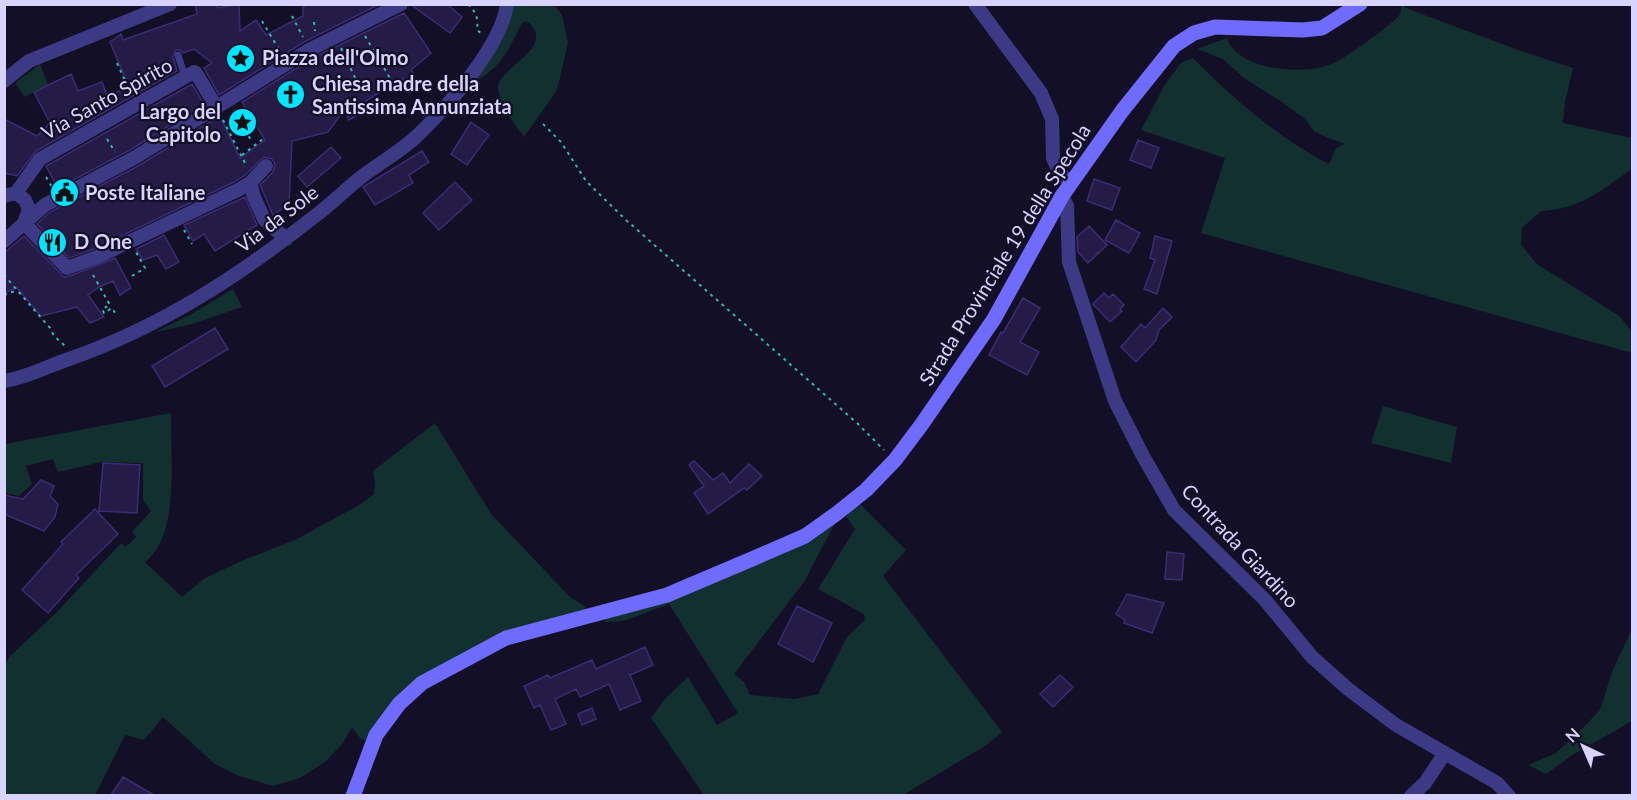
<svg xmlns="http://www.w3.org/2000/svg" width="1637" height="800" viewBox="0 0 1637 800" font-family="Lato,sans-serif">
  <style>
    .green { fill: #12302f }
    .building { fill: #241b47; stroke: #3b2d73; stroke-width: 1.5 }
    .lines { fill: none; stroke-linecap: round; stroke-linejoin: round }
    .path { stroke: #2fb8b0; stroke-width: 2; stroke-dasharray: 3 4.5; stroke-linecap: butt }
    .lane { stroke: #3d3a85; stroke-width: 7 }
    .street { stroke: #3d3a85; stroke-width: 14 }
    .secondary { stroke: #6f6bff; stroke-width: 15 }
    .labels { text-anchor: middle; stroke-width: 4.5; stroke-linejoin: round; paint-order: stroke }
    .poi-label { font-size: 20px; font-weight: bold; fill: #d9d4ff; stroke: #130f26; text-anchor: start }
    .street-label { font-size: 20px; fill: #d9d4ff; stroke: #130f26 }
  </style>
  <rect width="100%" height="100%" fill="#130f26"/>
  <path class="green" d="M510,5H554L562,15L568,43L557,90L524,137C514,124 499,105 498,88C497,67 559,48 527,21L522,23C510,47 500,70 475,81Z
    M1401,5L1411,10L1518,50L1573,68L1565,102L1563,123L1632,138V169C1600,191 1581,209 1541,211L1522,228L1521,245L1537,264L1618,315L1632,331V353L1201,233L1225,158L1141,130L1164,86L1181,63L1193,58C1230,96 1282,141 1329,164L1336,148L1345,144L1328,138L1314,131L1305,119L1279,100L1245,79L1223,59L1197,49L1227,38C1237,71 1306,76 1334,63C1344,59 1396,22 1400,14C1401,11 1401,8 1401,5Z
    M40,64L48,84L25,97L15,83Z
    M233,289L242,307L189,325L155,332L190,315Z
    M1383,406L1457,427L1451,463L1371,443Z
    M171,413C170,453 181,535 145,562L182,597L205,578L246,559L295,540L361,504L374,494L375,483L373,471L435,423L491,514L570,597L586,607L583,615L465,652L367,742L360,738L352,727L343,743L325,762L300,778L273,786L239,776L215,764L163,717L144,740L125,735L95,795H5L4,669L9,657L57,612L121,543L126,547L136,537L132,532L151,511L143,500V463L101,462L58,472L53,459L26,466L32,484L19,496L5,493V444Z
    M859,503L906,550L883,576L1002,732L985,746L903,795H704L651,718L665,699L688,677L717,725L738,713L669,604L624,621L604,622L609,615L835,523L804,582L734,674L744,682L750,695L795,699L818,694L847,637L865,620L864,614L818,589L855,529L846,516Z
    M1632,629V721L1571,756L1546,774L1528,765L1556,753L1580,731L1600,710L1612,672Z"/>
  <path class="building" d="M195,4H216L218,8L239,4L240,31L256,20L266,35L303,16V7L308,4H380L304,42L219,95L204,68L212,63L194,49L183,53L180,50H176L173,56L177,71L36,151L17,176L4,173V119L37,136L50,123L34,92L71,74L78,91L102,82L107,96L129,87L110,42L121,34L123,40L197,14Z
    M410,4H447L462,17L450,33Z
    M404,13L431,53L411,70L415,76L406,82L403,78L364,102L368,110L349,120L344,110L328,132L292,141L289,204L273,215L260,185L273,172L275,164L272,159L264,157L244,176L234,182L94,249L69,258L37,224L50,212L138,166L218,117L220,116L240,158L265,140L242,102L313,58Z
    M192,84L204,104L130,150L58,188L46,166Z
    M471,122L489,135L467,165L451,154Z
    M1138,140L1159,148L1151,168L1130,160Z
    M331,147L341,158L307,187L298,176Z
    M422,151L429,162L409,175L413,183L375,205L363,187Z
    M1094,179L1120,188L1112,210L1087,201Z
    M455,182L472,200L439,230L423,213Z
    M245,197L257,225L215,251L204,234L193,241L184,225Z
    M1116,220L1140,233L1129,253L1105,240Z
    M1089,226L1107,245L1088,263L1078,252L1077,237Z
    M164,235L179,262L166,269L157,255L143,260L136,249Z
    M24,236L64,277L70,276L115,258L131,288L120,295L113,281L99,287L88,295L104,317L90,323L77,307L41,316L17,288L4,293V253Z
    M1155,236L1172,241L1157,294L1144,289L1155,260L1150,258Z
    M1104,293L1109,298L1113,294L1124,305L1120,309L1122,311L1110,322L1093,304Z
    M1023,298L1040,308L1020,342L1039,352L1027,375L989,355L1001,332L1003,333Z
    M1163,308L1172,317L1159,330L1156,340L1136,362L1121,347L1141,324L1145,328Z
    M215,328L228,349L165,387L152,366Z
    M694,461L713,480L723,473L730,483L749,464L762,476L747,490L744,488L708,514L694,493L704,486L689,465Z
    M103,463L140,465L137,513L99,511Z
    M41,480L54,486L50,496L58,504L55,517L44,531L4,514V495L23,499Z
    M95,509L118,534L76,575L79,578L48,613L22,590L63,544L61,542Z
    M1167,552L1184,554L1182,580L1165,579Z
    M1127,594L1164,603L1152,633L1124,623L1125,620L1116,614Z
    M797,606L832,623L813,662L778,644Z
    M645,647L653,665L630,675L641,701L620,710L609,684L580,697L576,689L555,699L566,724L551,730L540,705L534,708L524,686L548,675L550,678L592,660L596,669Z
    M1060,675L1073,687L1053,707L1040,694Z
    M592,708L596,719L582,725L578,714Z
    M123,777L154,795H111Z"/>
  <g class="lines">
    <path class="path" d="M468,4C477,14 478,17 477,30L482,34
      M292,16L303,37
      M262,21L280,51
      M314,22L315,31
      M365,36L394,85
      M341,48L359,86L343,94
      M117,63L130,92
      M234,110L252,142
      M223,120L246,165
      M543,124L561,142L586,181L626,220L857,423L884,450
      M107,139L115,152
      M242,155L263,139
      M46,177L52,187
      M184,230L192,244
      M4,275L50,328L54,336L65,346
      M93,275L110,305L102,309L104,313L112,308L117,316
      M132,276L145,268L136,252
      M4,295L18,290"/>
    <path class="lane" d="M178,55L185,77"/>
    <path class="street" d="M975,4L1041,93L1052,119L1053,158L1059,172L1071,183
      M4,81L29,61L170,4
      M250,183L254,197L264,219L286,239
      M16,193L40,159L194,72L196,73L217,108
      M4,196L16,193L25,200L29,209L24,223
      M1062,196L1067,206L1069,262L1115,401L1143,456L1174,510L1265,600L1312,657L1348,689L1396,725L1497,783L1509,796
      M24,223L67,268L97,257L238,190L250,183L266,166
      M4,241L45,205L134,158L309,50L401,4
      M4,381C26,378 48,366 69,359C161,327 239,276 315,216C331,204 345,190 360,178C379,163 402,151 419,134C448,106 502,45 507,4
      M1411,796L1425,783L1445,753"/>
    <path class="secondary" d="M353,796L376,735L399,704L422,683L506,638L667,595L752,559L805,536L836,514L866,490L895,460L922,424L994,319L1062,196L1122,111L1174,46L1194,33L1215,27L1303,30L1322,28L1360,4"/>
  </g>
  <defs>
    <symbol id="sight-disc" viewBox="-11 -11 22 22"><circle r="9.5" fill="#00e5ff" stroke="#130f26"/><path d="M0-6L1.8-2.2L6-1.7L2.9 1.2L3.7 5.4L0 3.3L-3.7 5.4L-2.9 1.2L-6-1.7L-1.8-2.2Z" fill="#111"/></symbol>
    <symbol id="church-disc" viewBox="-11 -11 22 22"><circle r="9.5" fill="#00e5ff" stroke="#130f26"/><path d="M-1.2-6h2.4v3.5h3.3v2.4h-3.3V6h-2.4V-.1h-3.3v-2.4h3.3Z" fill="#111"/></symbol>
    <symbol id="civic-disc" viewBox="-11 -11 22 22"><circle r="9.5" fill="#00e5ff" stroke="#130f26"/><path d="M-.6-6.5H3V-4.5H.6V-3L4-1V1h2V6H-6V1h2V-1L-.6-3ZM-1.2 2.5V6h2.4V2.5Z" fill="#111"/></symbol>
    <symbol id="restaurant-disc" viewBox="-11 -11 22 22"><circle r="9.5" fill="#00e5ff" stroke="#130f26"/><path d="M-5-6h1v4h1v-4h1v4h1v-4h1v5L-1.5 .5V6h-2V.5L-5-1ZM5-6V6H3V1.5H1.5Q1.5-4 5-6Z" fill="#111"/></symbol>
  </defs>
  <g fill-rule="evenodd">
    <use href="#sight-disc" x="224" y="42" width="33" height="33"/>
    <use href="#church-disc" x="274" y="78" width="33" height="33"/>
    <use href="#sight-disc" x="226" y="106" width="33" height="33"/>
    <use href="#civic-disc" x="48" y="176" width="33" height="33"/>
    <use href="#restaurant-disc" x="36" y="226" width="33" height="33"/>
  </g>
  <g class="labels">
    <g class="poi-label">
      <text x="262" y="65">Piazza dell'Olmo</text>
      <text x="312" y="91">Chiesa madre della<tspan x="312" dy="23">Santissima Annunziata</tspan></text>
      <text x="221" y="119" text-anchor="end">Largo del<tspan x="221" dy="23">Capitolo</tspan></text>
      <text x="85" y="200">Poste Italiane</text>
      <text x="74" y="249">D One</text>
    </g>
    <g class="street-label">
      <text transform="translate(107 99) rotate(-29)" y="7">Via Santo Spirito</text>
      <text transform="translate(277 219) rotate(-37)" y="7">Via da Sole</text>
      <text transform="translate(1005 255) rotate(-58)" y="7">Strada Provinciale 19 della Specola</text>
      <text transform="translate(1240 546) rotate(47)" y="7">Contrada Giardino</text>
    </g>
  </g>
  <rect width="1637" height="800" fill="none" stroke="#d9d4ff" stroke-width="12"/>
  <g transform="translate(1583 746) rotate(316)" stroke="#130f26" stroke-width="4.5" paint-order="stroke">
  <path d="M0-4.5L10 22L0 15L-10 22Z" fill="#d9d4ff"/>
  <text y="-9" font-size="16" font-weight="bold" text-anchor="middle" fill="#d9d4ff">N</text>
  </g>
</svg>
